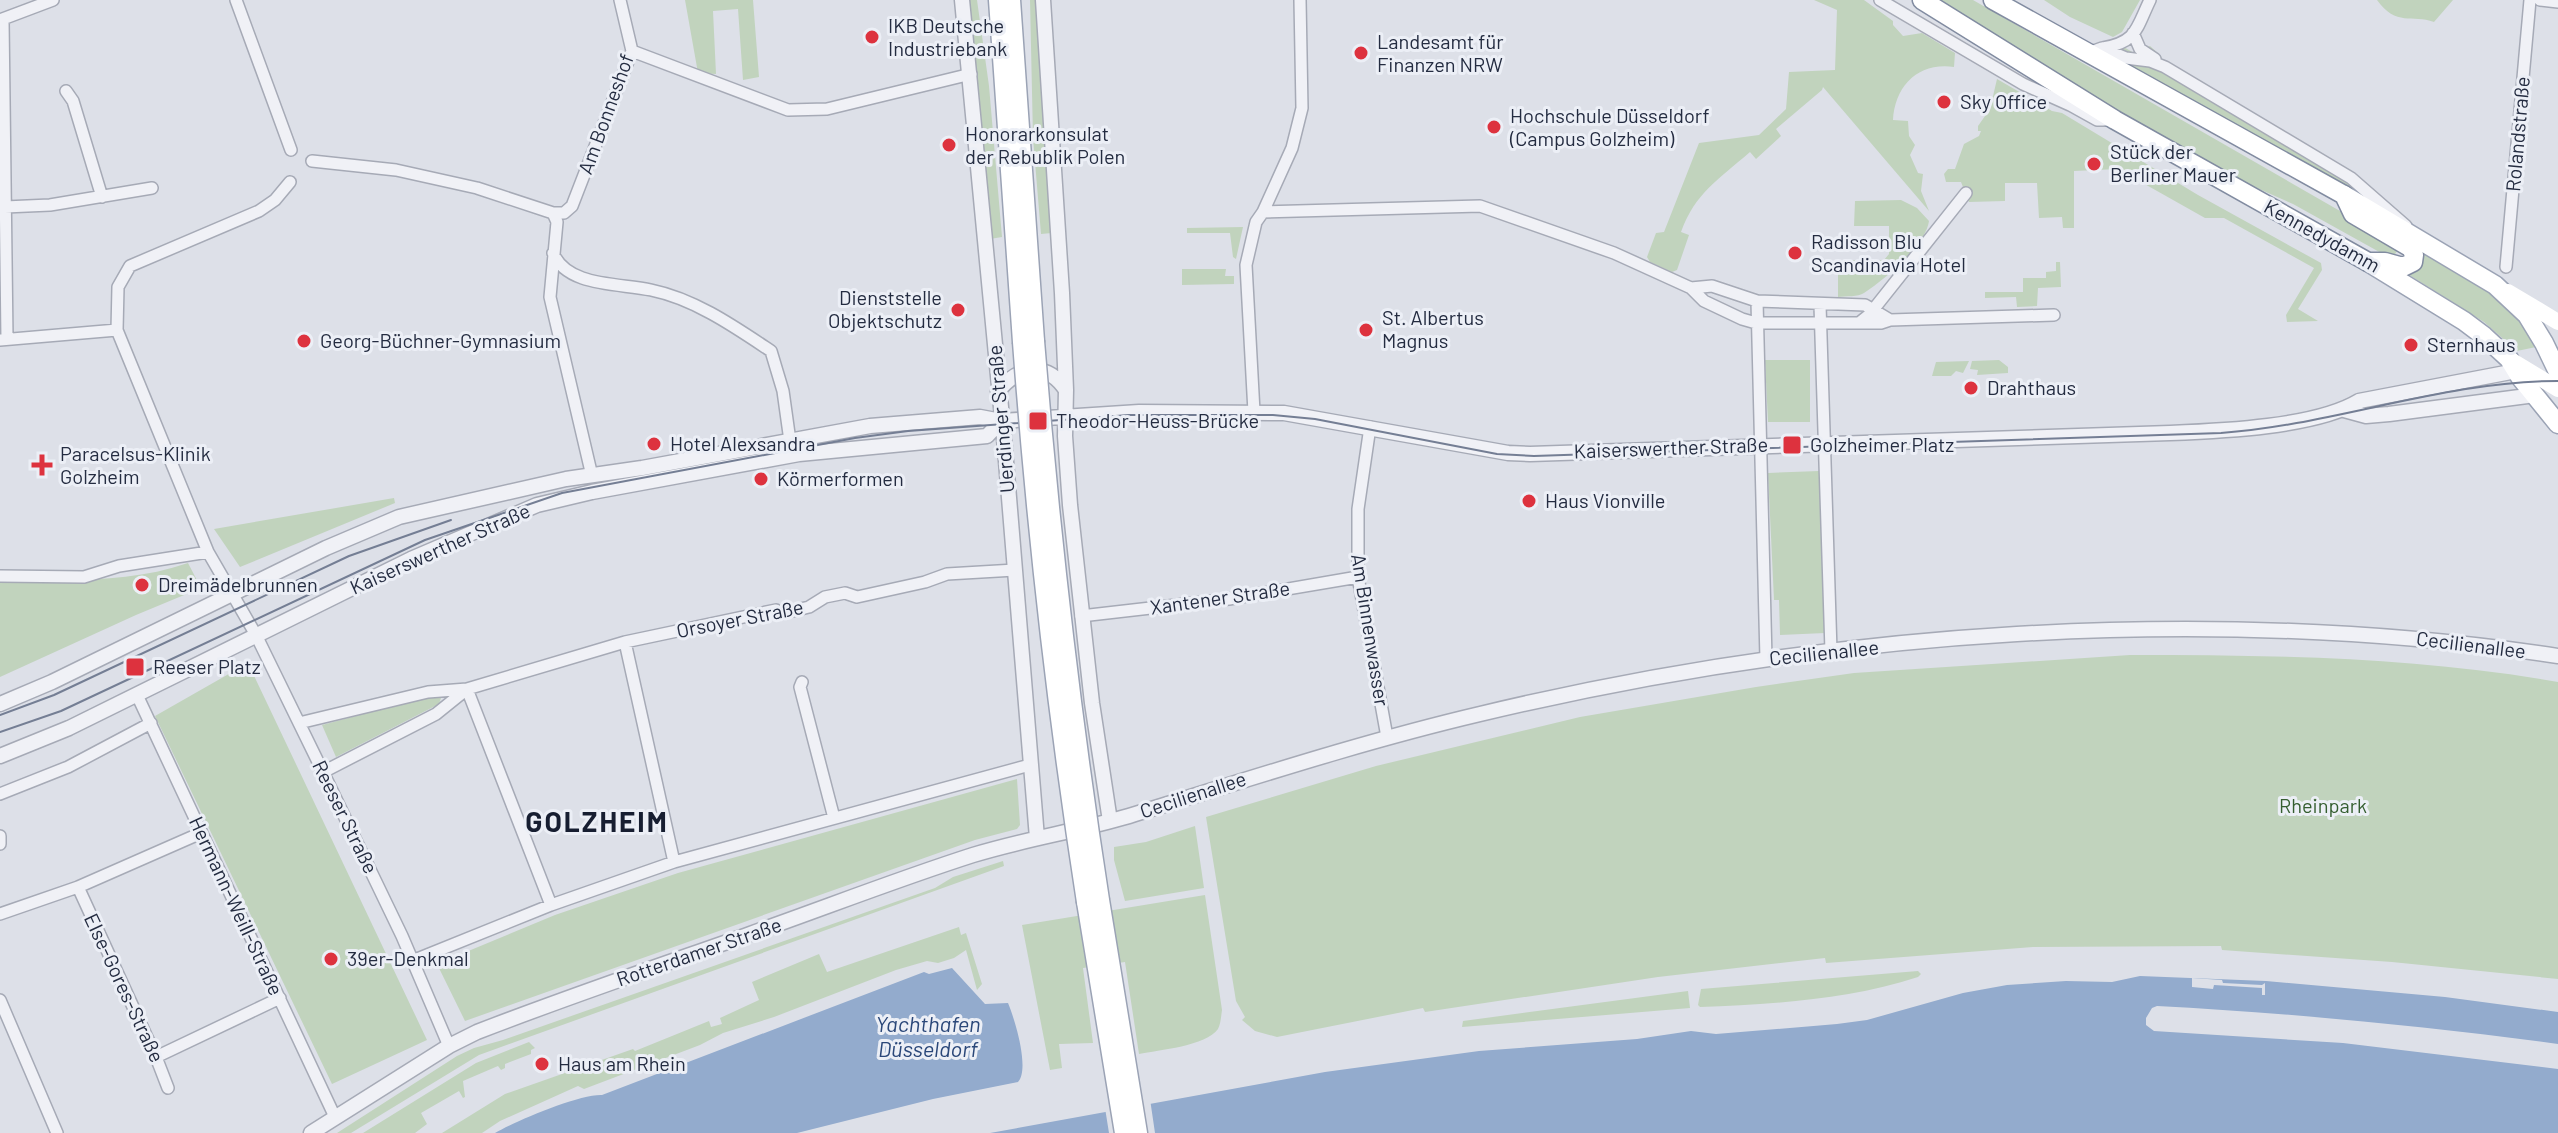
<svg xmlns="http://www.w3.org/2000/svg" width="2558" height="1133" viewBox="0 0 2558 1133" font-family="Barlow,sans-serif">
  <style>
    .green { fill: #c1d3bd }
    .water { fill: #93abcd }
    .pier { fill: #dde0e8 }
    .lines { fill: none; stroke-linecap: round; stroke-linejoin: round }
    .minor-casing { stroke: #a6aab6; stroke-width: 14 }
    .tertiary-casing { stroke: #a6aab6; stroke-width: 17 }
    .primary-casing { stroke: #9ba3b5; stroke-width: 21 }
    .trunk-casing { stroke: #828ca1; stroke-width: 21 }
    .minor { stroke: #f0f1f6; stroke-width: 11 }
    .tertiary { stroke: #f0f1f6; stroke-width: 14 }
    .secondary { stroke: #fff; stroke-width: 16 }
    .primary { stroke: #fff; stroke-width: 18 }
    .trunk { stroke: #fff; stroke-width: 18 }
    .tram { stroke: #747e94; stroke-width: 2 }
    .primary-bridge-casing { stroke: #9ba3b5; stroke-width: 21; stroke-linecap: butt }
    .primary-bridge { stroke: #fff; stroke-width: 18 }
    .poi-dot { fill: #dd323e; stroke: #eceff6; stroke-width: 3 }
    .labels { text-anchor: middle; stroke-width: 6; stroke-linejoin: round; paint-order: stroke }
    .poi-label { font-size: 20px; fill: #242c41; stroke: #eceff6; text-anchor: start }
    .street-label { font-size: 20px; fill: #242c41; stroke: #eceff6 }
    .park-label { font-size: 20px; fill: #355e30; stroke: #eceff6 }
    .water-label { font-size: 22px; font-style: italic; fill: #2a4779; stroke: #eceff6 }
    .district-label { font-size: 28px; font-weight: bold; letter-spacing: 2px; fill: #171e31; stroke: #eceff6 }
  </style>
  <rect width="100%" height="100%" fill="#dde0e8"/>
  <path class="green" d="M685,0H753L759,77L743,80L738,9L713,11L716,74L698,73Z
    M969,0H977L989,86L1002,237L990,239Z
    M1030,0H1036L1052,233L1041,234L1033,138Z
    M1814,0H1864L1893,21V25L1903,36L1922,33L1955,53L1954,67C1918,62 1895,86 1893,120L1908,121L1909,136L1915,145L1910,155L1918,173L1923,174L1921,191L1929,211L1823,87L1822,90L1776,129L1781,136L1756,159L1750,152C1719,179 1695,193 1681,232L1689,235L1677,270L1672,272L1650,262L1647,257L1656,233L1664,232L1699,143L1759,135L1786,109L1789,72L1835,70L1837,10Z
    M1939,0H1973L2394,242L2399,248L2392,259L2293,204L2241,181L2119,112Z
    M2044,0H2140L2122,32L2113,37L2070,17Z
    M2377,0H2453L2434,22C2412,14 2396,27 2377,0Z
    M2122,46L2134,53L2150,46L2161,56L2164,69L2319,160L2376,204L2121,63L2113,55Z
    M1997,79L2052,111L2062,113L2198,195L2321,263L2322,270L2298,309L2318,321L2287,322L2286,315L2314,268L2224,218H2205L2118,169L2074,171V228H2063L2062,217L2039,218L2037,183H2005V201L1969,202L1961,182H1946L1944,174L1948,169H1955L1964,144L1979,136L1981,131H1978V126L1990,109Z
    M1901,200L1917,208L1929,221C1926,245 1884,280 1864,293C1858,297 1846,296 1838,297V260H1884L1889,254V226H1854L1855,201Z
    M1243,227L1236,259L1233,257L1230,233H1187V228Z
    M2415,245L2501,301L2517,316L2536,347L2517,351L2484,322L2403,271Z
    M2056,262H2060L2061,287L2038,288L2037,306L2017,307L2016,297L1985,298V292H2023V278H2046V272L2056,271Z
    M1182,269H1226L1225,276H1234V284L1182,285Z
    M1765,360H1810V422H1768Z
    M1999,360L2008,367V373L1977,375L1978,370L1970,369L1972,361Z
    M1969,361L1963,373L1956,371L1951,376H1932L1936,362Z
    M1819,471L1825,633L1780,635L1779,600H1774L1768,473Z
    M394,498L395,503L240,567L214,529Z
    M188,563L201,588L136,615L0,677V579C64,580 127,584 188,563Z
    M2130,655C2274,655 2416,657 2558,682V979L2392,962L2222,950L2221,946L2033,947L1826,963L1825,958L1658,977L1425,1012L1423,1008L1277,1037L1255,1031L1242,1020L1245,1017L1236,1001L1206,817L1376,766L1580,717L1756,687L1854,673Z
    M248,663L427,1040L332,1084L155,716Z
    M435,695L441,698L439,704L336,757L322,725Z
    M1017,779L1020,825L1017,829L975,840L465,1021L437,964L555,915L678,873Z
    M1195,826L1204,888L1125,901L1114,860V847L1146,842Z
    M1003,861L1004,866L479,1055L351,1133H337L457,1056L474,1048L503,1040L935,888L953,877Z
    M1205,895L1222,1010C1221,1016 1221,1023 1218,1029C1206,1046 1159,1050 1139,1054L1125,962L1083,968L1093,1043L1059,1044L1062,1068L1050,1070L1022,925Z
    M959,927L961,935L966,933L982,984L977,990L966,950L954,958L938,963L927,961L896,970L774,1017L723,1033L700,1045L584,1089L578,1086L500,1121L482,1133H442L505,1094L633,1049L635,1051L709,1021L711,1027L722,1024L720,1018L759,1000L752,982L819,954L827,972Z
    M1918,971L1921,974L1918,977C1847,1000 1774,1004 1700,1007L1698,1005L1701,989Z
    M1688,991L1690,1008L1462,1027L1463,1021Z
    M529,1042L535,1048L531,1050V1054L505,1064V1068L501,1070L498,1066L463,1081L465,1097L463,1098L459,1091L421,1113L427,1124L415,1133H363L476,1063Z"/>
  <path class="water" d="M952,968L985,1004L1008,1003C1015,1020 1030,1069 1018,1082L933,1099L797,1133H495C516,1121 579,1094 602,1095L924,972L929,974Z
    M2140,976L2266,981L2445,997L2558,1012V1044C2425,1026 2291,1013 2157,1006L2152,1008L2146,1018V1025L2154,1031L2343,1043L2558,1069V1133H990L1325,1072L1479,1051L1637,1039L1691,1031L1716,1034L1837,1024L1867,1020L1963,993L2007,985L2066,981L2112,982Z"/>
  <path class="pier" d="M2192,978L2222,980L2223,983L2262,985L2265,983V995H2262V988L2214,985L2213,989L2192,987Z
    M1150,1099L1155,1133H1109L1105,1108Z"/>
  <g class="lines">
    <defs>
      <path id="minor" d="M236,0L291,150
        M1880,0L2023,84L2070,105L2097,120H2112
        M2540,0L2558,2
        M0,20L53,0
        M3,20L7,339
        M2133,33L2140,49L2155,59
        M2103,48C2137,42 2136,29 2150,0
        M632,51L788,110L827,109L971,74
        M2088,53L2102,48L2126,58L2150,61L2165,67L2351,178L2406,226
        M66,91L73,101L102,197
        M312,161L396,170L477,188L553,213H564L572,206L632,51L620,0
        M5,207L50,205L152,188
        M1263,212L1480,206L1614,253L1691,288L1704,301L1742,319L1756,323H1881L1890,320L2054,315
        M553,213L557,222L550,297L592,476
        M553,253C567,287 619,283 651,290C695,299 735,327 771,351L783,391L790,441
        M2506,267L2530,0
        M1691,288L1712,286L1757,301L1865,305L1890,320
        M1757,301L1766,659
        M1820,305L1831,651
        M1859,323L1869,315L1966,193
        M117,330L208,552L256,635L323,772L402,936L449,1046
        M0,340L117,330L118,287L130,266L259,211L275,200L290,182
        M1254,412L1246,265L1256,222L1263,212L1292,148L1302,108L1300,0
        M1370,427L1358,509V577L1387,737
        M0,576L84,577L119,566L208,552
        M1081,616L1229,599L1358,577
        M625,642L674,862
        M802,682L800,687L834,818
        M467,689L551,905
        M137,695L335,1117
        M299,723L428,692L467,689L625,642L776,610L780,614L809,607L825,597L845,593L857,597L925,582L947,574L1015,570
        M323,772L436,714L467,689
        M0,794L68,767L151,723
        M0,836V844
        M78,887L156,1057L168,1088
        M0,914L78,887L201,833
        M412,961L551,905L674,862L1030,765
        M0,1000L57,1133
        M156,1057L280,998"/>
      <path id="tertiary" d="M962,0L1005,449L1037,838
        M1043,0L1062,293L1066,390L1065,436L1070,505L1092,703L1110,821
        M998,391C1018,367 1046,360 1066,390
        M2344,410L2366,416L2389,414L2535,395
        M0,704L52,682L326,548L399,517L566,479L642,468L870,426L980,417L1001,421L1139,412L1284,413L1508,453L1530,454L2170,433C2222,431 2316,427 2359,401L2516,371
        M0,756L69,728L411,559L537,505L592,492L799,454L987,436L1001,421
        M311,1133L449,1046L477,1032C567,997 659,966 750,934C824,908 898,879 973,855C1025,839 1078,831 1129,816C1246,780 1361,742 1480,714C1826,631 2206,603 2558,656"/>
      <path id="primary" d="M998,0L1022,342
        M1011,0L1035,341
        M2344,195L2495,285L2527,315L2544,343L2558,372
        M2368,262L2464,321L2484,336L2509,359L2520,377L2558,424
        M1100,900L1138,1133
        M1086,902L1124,1133"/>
      <path id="trunk" d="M1922,0L2115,120L2368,262H2385L2403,267L2413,262L2414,255L2411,248L2353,214L2344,195L1993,0"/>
    </defs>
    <use href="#minor" class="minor-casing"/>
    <use href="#tertiary" class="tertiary-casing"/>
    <use href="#primary" class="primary-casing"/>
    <use href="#trunk" class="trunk-casing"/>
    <use href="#minor" class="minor"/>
    <use href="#tertiary" class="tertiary"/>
    <path class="secondary" d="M2508,292L2558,322
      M2509,359L2558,389"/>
    <use href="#primary" class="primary"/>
    <use href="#trunk" class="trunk"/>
    <path class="tram" d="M0,715L54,695L349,556L451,520
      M0,732L61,711L425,540L562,493L855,438L908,431L1129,415H1273L1315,419L1497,454L1534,456L2221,433C2334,425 2443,381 2558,381"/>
    <defs>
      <path id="primary-bridge" d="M1035,341C1050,529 1071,714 1100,900
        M1022,342C1036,530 1057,716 1086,902"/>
    </defs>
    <use href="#primary-bridge" class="primary-bridge-casing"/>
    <use href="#primary-bridge" class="primary-bridge"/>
  </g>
  <g class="poi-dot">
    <circle cx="872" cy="37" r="8"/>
    <circle cx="1361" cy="53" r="8"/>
    <circle cx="1944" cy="102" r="8"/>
    <circle cx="1494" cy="127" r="8"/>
    <circle cx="949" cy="145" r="8"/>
    <circle cx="2094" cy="164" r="8"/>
    <circle cx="1795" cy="253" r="8"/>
    <circle cx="958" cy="310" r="8"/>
    <circle cx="1366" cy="330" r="8"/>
    <circle cx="304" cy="341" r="8"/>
    <circle cx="2411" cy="345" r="8"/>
    <circle cx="1971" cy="388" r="8"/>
    <rect x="1028" y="411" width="20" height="20" rx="4"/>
    <circle cx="654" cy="444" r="8"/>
    <rect x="1782" y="435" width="20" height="20" rx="4"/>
    <path d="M38 453h8v8h8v8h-8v8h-8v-8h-8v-8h8z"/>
    <circle cx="761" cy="479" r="8"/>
    <circle cx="1529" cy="501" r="8"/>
    <circle cx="142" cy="585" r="8"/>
    <rect x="125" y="657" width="20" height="20" rx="4"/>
    <circle cx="331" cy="959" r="8"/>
    <circle cx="542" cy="1064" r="8"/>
  </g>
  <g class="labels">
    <g class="poi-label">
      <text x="888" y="33">IKB Deutsche<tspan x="888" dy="23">Industriebank</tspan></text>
      <text x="1377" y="49">Landesamt für<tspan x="1377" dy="23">Finanzen NRW</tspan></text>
      <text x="1960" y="109">Sky Office</text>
      <text x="1510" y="123">Hochschule Düsseldorf<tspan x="1510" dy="23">(Campus Golzheim)</tspan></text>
      <text x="965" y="141">Honorarkonsulat<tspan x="965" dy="23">der Rebublik Polen</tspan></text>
      <text x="2110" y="159">Stück der<tspan x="2110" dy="23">Berliner Mauer</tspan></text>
      <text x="1811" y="249">Radisson Blu<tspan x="1811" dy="23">Scandinavia Hotel</tspan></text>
      <text x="942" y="305" text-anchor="end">Dienststelle<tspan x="942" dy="23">Objektschutz</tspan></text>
      <text x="1382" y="325">St. Albertus<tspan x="1382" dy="23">Magnus</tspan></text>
      <text x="320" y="348">Georg-Büchner-Gymnasium</text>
      <text x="2427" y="352">Sternhaus</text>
      <text x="1987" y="395">Drahthaus</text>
      <text x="1056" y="428">Theodor-Heuss-Brücke</text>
      <text x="670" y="451">Hotel Alexsandra</text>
      <text x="1810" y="452">Golzheimer Platz</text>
      <text x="60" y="461">Paracelsus-Klinik<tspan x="60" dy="23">Golzheim</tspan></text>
      <text x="777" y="486">Körmerformen</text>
      <text x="1545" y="508">Haus Vionville</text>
      <text x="158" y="592">Dreimädelbrunnen</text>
      <text x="153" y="674">Reeser Platz</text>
      <text x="347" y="966">39er-Denkmal</text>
      <text x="558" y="1071">Haus am Rhein</text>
    </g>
    <g class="street-label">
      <text transform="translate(606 114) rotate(-70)" y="7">Am Bonneshof</text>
      <text transform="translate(2518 134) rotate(-85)" y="7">Rolandstraße</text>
      <text transform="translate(2322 236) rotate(29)" y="7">Kennedydamm</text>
      <text transform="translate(1001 419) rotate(-95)" y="7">Uerdinger Straße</text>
      <text transform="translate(1671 448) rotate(-2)" y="7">Kaiserswerther Straße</text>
      <text transform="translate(440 549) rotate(-24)" y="7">Kaiserswerther Straße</text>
      <text transform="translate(1220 598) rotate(-8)" y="7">Xantener Straße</text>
      <text transform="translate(740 619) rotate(-11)" y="7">Orsoyer Straße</text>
      <text transform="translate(1370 630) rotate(81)" y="7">Am Binnenwasser</text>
      <text transform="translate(2471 645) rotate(7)" y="7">Cecilienallee</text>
      <text transform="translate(1824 653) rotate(-6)" y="7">Cecilienallee</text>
      <text transform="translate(1193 795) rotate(-18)" y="7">Cecilienallee</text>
      <text transform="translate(345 817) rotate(64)" y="7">Reeser Straße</text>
      <text transform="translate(236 906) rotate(65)" y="7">Hermann-Weill-Straße</text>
      <text transform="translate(699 952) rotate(-19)" y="7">Rotterdamer Straße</text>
      <text transform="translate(124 988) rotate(65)" y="7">Else-Gores-Straße</text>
    </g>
    <g class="park-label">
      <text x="2323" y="813">Rheinpark</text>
    </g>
    <g class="water-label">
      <text x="928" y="1032">Yachthafen<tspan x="928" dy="25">Düsseldorf</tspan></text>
    </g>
    <g class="district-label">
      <text x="597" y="832">GOLZHEIM</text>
    </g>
  </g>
</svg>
